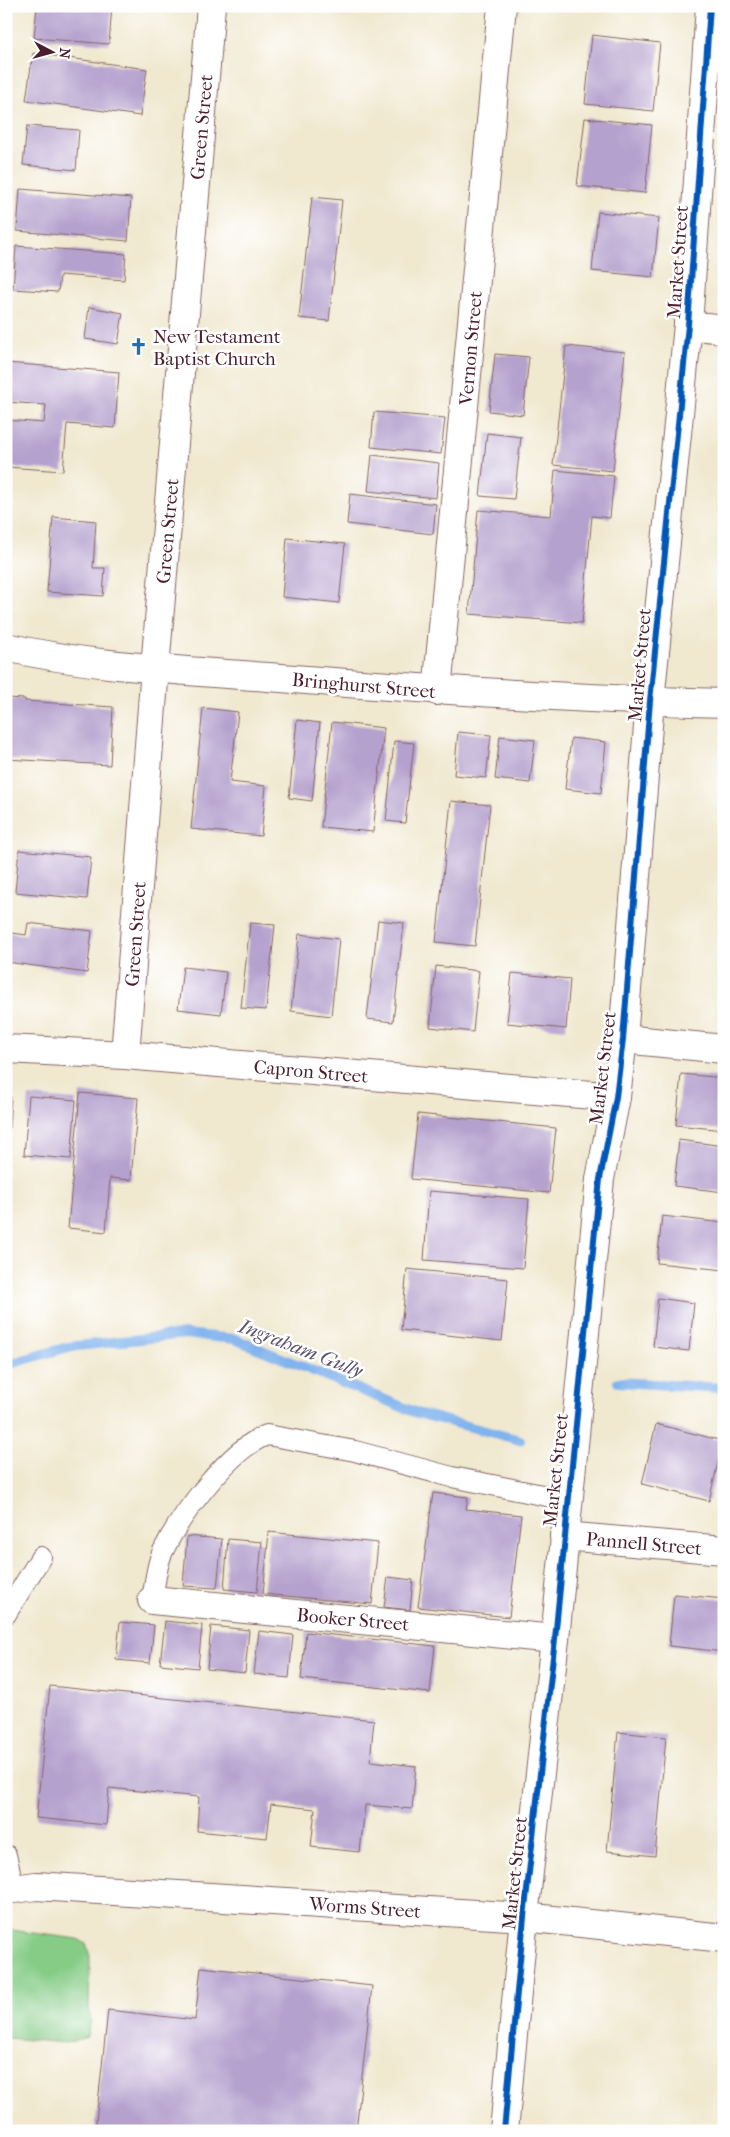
<svg xmlns="http://www.w3.org/2000/svg" width="730" height="2137" viewBox="0 0 730 2137" font-family="'IM FELL French Canon',serif">
  <style>
    .green { fill: #86cc87; stroke: #687659 }
    .lines { fill: none; stroke-linecap: round; stroke-linejoin: round }
    .stream { stroke: #81b3ed; stroke-width: 10 }
    .building { fill: #b5a1ce }
    .service-casing { stroke: #846564; stroke-width: 22 }
    .minor-casing { stroke: #846564; stroke-width: 30 }
    .tertiary-casing { stroke: #846564; stroke-width: 30 }
    .service { stroke: #fff; stroke-width: 20 }
    .minor { stroke: #fff; stroke-width: 28 }
    .tertiary { stroke: #fff; stroke-width: 28 }
    .cycleway-casing { stroke: #fff; stroke-width: 9 }
    .cycleway { stroke: #0057b8; stroke-width: 6 }
    .labels { text-anchor: middle; stroke-width: 5; stroke-linejoin: round; paint-order: stroke }
    .street-label { font-size: 19px; fill: #4a1f2b; stroke: #fff }
    .poi-label { font-size: 19px; fill: #4a1f2b; stroke: #fff; text-anchor: start }
    .water-label { font-size: 20px; font-style: italic; fill: #5d536f; stroke: #fff }
  </style>
  <rect width="100%" height="100%" fill="#fff"/>
  <filter id="ink" filterUnits="userSpaceOnUse"><feTurbulence type="fractalNoise" baseFrequency=".02" numOctaves="2"/><feDisplacementMap in="SourceGraphic" scale="10" xChannelSelector="R" yChannelSelector="G"/><feConvolveMatrix kernelMatrix="1 2 1 2 8 2 1 2 1" color-interpolation-filters="sRGB"/></filter>
  <filter id="wash" filterUnits="userSpaceOnUse"><feTurbulence type="fractalNoise" baseFrequency=".0096" numOctaves="4" result="noise"/><feDisplacementMap in="SourceGraphic" scale="20" xChannelSelector="R" yChannelSelector="G"/><feGaussianBlur stdDeviation="1.12" result="paint"/><feColorMatrix in="noise" values="0 0 0 0 0 0 0 0 0 0 0 0 0 0 0 0 0 1.4 0 .05"/><feComposite in="paint" operator="in"/></filter>
  <g filter="url(#wash)">
    <rect width="100%" height="100%" fill="#f0e8cf"/>
    <path class="green" d="M11,1930L78,1939L86,1944L90,1956L89,2012L91,2020L87,2037L66,2043L6,2038V1977Z"/>
    <g class="lines">
      <path class="stream" d="M6,1365L68,1347L185,1334L235,1339L417,1413L520,1440
        M618,1382L724,1388"/>
    </g>
    <g id="blocks">
      <path class="building" d="M37,6H112L109,44L34,38Z
        M592,35L660,43L653,111L585,104Z
        M33,53L147,69L140,116L26,100Z
        M585,118L652,125L645,193L577,186Z
        M27,126L79,130L76,170L23,165Z
        M20,189L131,198L128,241L17,231Z
        M312,197L342,200L329,321L299,318Z
        M598,212L659,218L653,277L592,271Z
        M16,246L126,254L124,280L60,275L58,292L13,289Z
        M89,307L123,313L118,344L85,339Z
        M566,346L625,352L613,471L553,465Z
        M495,354L529,357L523,415L489,411Z
        M6,363L119,372L115,428L67,424L63,471L6,467V420L44,423L46,405L6,402Z
        M374,412L445,418L441,454L371,447Z
        M487,433L521,437L514,499L480,496Z
        M372,455L439,463L436,498L368,491Z
        M555,470L614,476L610,518L592,516L582,623L469,614L478,510L551,516Z
        M350,494L436,504L433,534L347,524Z
        M53,517L96,521L93,568H105L103,596L47,592Z
        M287,538L345,544L339,603L282,597Z
        M6,698L25,699V701L113,707L110,765L6,759Z
        M203,708L238,712L230,782L266,786L261,836L191,829Z
        M297,720L320,723L312,801L289,798Z
        M332,722L384,728L373,832L321,827Z
        M458,732L491,735L486,778L454,775Z
        M500,736L535,740L530,783L495,779Z
        M571,738L606,742L601,793L565,789Z
        M394,741L414,743L405,823L386,821Z
        M451,801L490,805L475,946L436,942Z
        M19,850L91,857L87,899L15,892Z
        M378,920L404,923L393,1022L367,1019Z
        M28,923L92,931L87,973L6,962V932L26,935Z
        M250,923L275,925L266,1010L241,1008Z
        M299,934L339,939L331,1016L291,1011Z
        M436,966L479,971L473,1032L430,1027Z
        M183,967L226,972L221,1014L178,1009Z
        M512,973L570,979L566,1029L507,1023Z
        M681,1074L724,1078V1130L676,1125Z
        M80,1093L138,1098L131,1180L110,1178L106,1232L68,1228Z
        M29,1096L76,1100L71,1159L24,1155Z
        M6,1097H11L8,1142H6Z
        M418,1114L556,1128L549,1193L411,1179Z
        M679,1140L724,1146V1192L674,1186Z
        M429,1191L529,1199L523,1268L424,1260Z
        M662,1216L724,1223V1270L657,1263Z
        M407,1269L508,1279L502,1341L401,1330Z
        M658,1298L694,1303L689,1351L653,1347Z
        M656,1424L723,1441L709,1501L642,1484Z
        M433,1493L468,1497L466,1509L521,1515L509,1617L418,1607Z
        M269,1532L378,1543L372,1604L263,1594Z
        M187,1536L222,1539L217,1588L183,1586Z
        M228,1539L262,1542L257,1592L224,1589Z
        M388,1577L413,1580L410,1610L384,1607Z
        M674,1594L724,1599V1652L669,1646Z
        M165,1621L202,1625L198,1668L160,1664Z
        M120,1622L154,1625L150,1663L116,1660Z
        M211,1626L249,1630L245,1673L207,1669Z
        M259,1631L293,1635L289,1678L254,1674Z
        M306,1632L435,1646L430,1693L301,1679Z
        M50,1686L374,1720L370,1761L416,1766L412,1809L365,1805L360,1852L311,1847L315,1809L271,1804L267,1838L197,1831L199,1797L109,1788L106,1825L36,1818Z
        M618,1732L666,1737L655,1856L607,1851Z
        M201,1967L372,1986L356,2131H95L108,2010L195,2020Z"/>
    </g>
  </g>
  <g filter="url(#ink)">
    <use href="#blocks" fill-opacity="0" stroke="#846564" stroke-width="1"/>
    <g class="lines">
      <defs>
        <path id="service" d="M152,1600C155,1585 156,1565 163,1551C180,1516 230,1448 267,1435L355,1451L452,1477L567,1500
          M6,1614L41,1557
          M6,1855L14,1888"/>
        <path id="minor" d="M688,325L724,329
          M437,691L502,6
          M623,1039L724,1049
          M6,1049L125,1055L616,1097
          M125,1055L155,668L211,6
          M564,1536L724,1550
          M152,1600L555,1639
          M6,1890L36,1886L524,1917L724,1938"/>
        <path id="tertiary" d="M6,647C92,667 181,670 268,677C420,689 572,699 724,703
          M504,2131L524,1917L555,1639L600,1179L616,1097L623,1039L650,701L688,325L710,6"/>
      </defs>
      <use href="#service" class="service-casing"/>
      <use href="#minor" class="minor-casing"/>
      <use href="#tertiary" class="tertiary-casing"/>
      <use href="#service" class="service"/>
      <use href="#minor" class="minor"/>
      <use href="#tertiary" class="tertiary"/>
      <defs>
        <path id="cycleway" d="M504,2131L524,1917L555,1639L600,1179L616,1097L623,1039L650,701L688,325L710,6"/>
      </defs>
      <use href="#cycleway" class="cycleway-casing"/>
      <use href="#cycleway" class="cycleway"/>
    </g>
  </g>
  <defs>
    <symbol id="church-bare" viewBox="-9 -9 18 18"><path d="M-1.2-6h2.4v3.5h3.3v2.4h-3.3V6h-2.4V-.1h-3.3v-2.4h3.3Z" fill="#1f6fb2" stroke="#fff" stroke-width="2.5" paint-order="stroke"/></symbol>
  </defs>
  <g fill-rule="evenodd">
    <use href="#church-bare" x="126" y="334" width="25" height="25"/>
  </g>
  <g class="labels">
    <g class="street-label">
      <text transform="translate(201 127) rotate(-85)" y="7">Green Street</text>
      <text transform="translate(677 262) rotate(-86)" y="7">Market Street</text>
      <text transform="translate(470 348) rotate(-85)" y="7">Vernon Street</text>
      <text transform="translate(167 531) rotate(-85)" y="7">Green Street</text>
      <text transform="translate(639 665) rotate(-85)" y="7">Market Street</text>
      <text transform="translate(364 685) rotate(5)" y="7">Bringhurst Street</text>
      <text transform="translate(135 934) rotate(-86)" y="7">Green Street</text>
      <text transform="translate(602 1068) rotate(-83)" y="7">Market Street</text>
      <text transform="translate(311 1071) rotate(5)" y="7">Capron Street</text>
      <text transform="translate(555 1470) rotate(-84)" y="7">Market Street</text>
      <text transform="translate(644 1543) rotate(5)" y="7">Pannell Street</text>
      <text transform="translate(353 1619) rotate(5)" y="7">Booker Street</text>
      <text transform="translate(514 1873) rotate(-84)" y="7">Market Street</text>
      <text transform="translate(365 1907) rotate(4)" y="7">Worms Street</text>
    </g>
    <g class="poi-label">
      <text x="153" y="343">New Testament<tspan x="153" dy="22">Baptist Church</tspan></text>
    </g>
    <g class="water-label">
      <text transform="translate(301 1348) rotate(21)" y="7">Ingraham Gully</text>
    </g>
  </g>
  <rect width="730" height="2137" fill="none" stroke="#fff" stroke-width="25"/>
  <g transform="translate(52 52) rotate(96)" stroke="#ffffff" stroke-width="4" paint-order="stroke">
  <path d="M0-4L9 19L0 12L-9 19Z" fill="#4a1f2b"/>
  <text y="-8" font-size="14" font-weight="bold" text-anchor="middle" fill="#4a1f2b">N</text>
  </g>
</svg>
